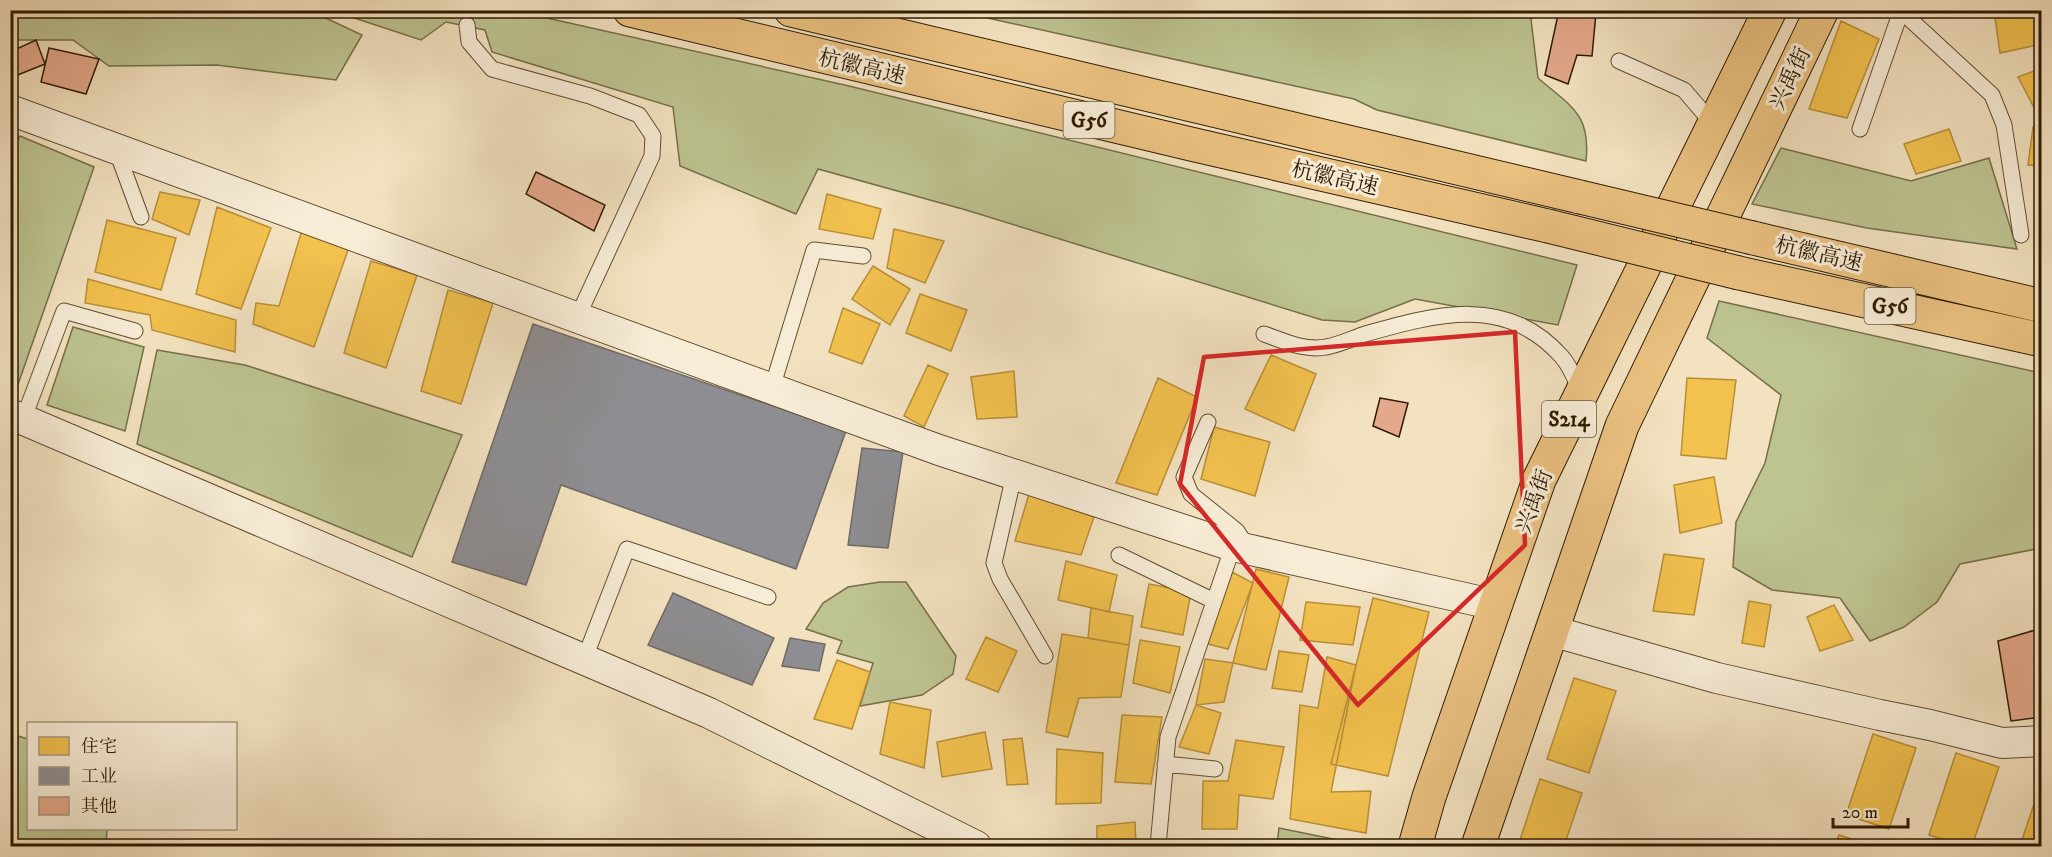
<svg xmlns="http://www.w3.org/2000/svg" width="2052" height="857" viewBox="0 0 2052 857" font-family="'IM FELL DW Pica','Noto Serif SC',serif">
  <style>
    .green { fill: #bdc391; stroke: #766f48; stroke-width: 1.5 }
    .homes { fill: #f2c14e; stroke: #b88f37; stroke-width: 1.5 }
    .industry { fill: #8d8d92; stroke: #716b66; stroke-width: 1.5 }
    .building { fill: #e4a88c; stroke: #2f1b00; stroke-width: 1.5 }
    .lines { fill: none; stroke-linecap: round; stroke-linejoin: round }
    .service-casing { stroke: #604d30; stroke-width: 17 }
    .minor-casing { stroke: #604d30; stroke-width: 32 }
    .primary-casing { stroke: #2f1b00; stroke-width: 35 }
    .motorway-casing { stroke: #2f1b00; stroke-width: 35 }
    .service { stroke: #f7ecd6; stroke-width: 15 }
    .minor { stroke: #f7ecd6; stroke-width: 30 }
    .primary { stroke: #eac180; stroke-width: 33 }
    .motorway { stroke: #eac180; stroke-width: 33 }
    .motorway-bridge-casing { stroke: #2f1b00; stroke-width: 35; stroke-linecap: butt }
    .motorway-bridge { stroke: #eac180; stroke-width: 33 }
    .marked { fill: none; stroke: #d62828; stroke-width: 4.5; stroke-linejoin: round }
    .labels { text-anchor: middle; stroke-width: 6; stroke-linejoin: round; paint-order: stroke }
    .shield { fill: #f7ecd6; stroke: #6b5a40; stroke-width: 1.5 }
    .shield-label { font-size: 21px; font-weight: bold; fill: #2f1b00 }
    .street-label { font-size: 22px; fill: #2f1b00; stroke: #f7ecd6 }
  </style>
  <rect width="100%" height="100%" fill="#f3e2c0"/>
  <filter id="stains"><feTurbulence type="fractalNoise" baseFrequency=".00333" numOctaves="4"/><feColorMatrix values="0 0 0 0 .2 0 0 0 0 .09 0 0 0 0 .02 0 0 0 .5 -.17"/></filter>
  <radialGradient id="worn" r=".72"><stop offset=".6" stop-color="#630" stop-opacity="0"/><stop offset="1" stop-color="#630" stop-opacity=".3"/></radialGradient>
  <path class="green" d="M11,10L311,11L362,35L336,80L217,65L109,66L73,40H15L11,46Z
    M333,11H516L849,86L1577,265L1558,325L1415,299L1355,322L1322,320L966,210L818,169L796,214L680,166L673,107L492,52L485,30L446,22L421,40Z
    M956,11H1541L1531,19L1538,78C1570,106 1591,113 1586,161L1377,110L1354,99Z
    M20,136L94,167L16,390L10,388V154Z
    M1781,148L1911,181L1989,158L2017,249L1867,228L1752,204Z
    M1719,301L2041,373V548L1960,564L1937,602L1904,627L1870,641L1840,598L1772,590L1733,567L1736,522L1765,463L1781,395L1707,338Z
    M73,327L144,347L125,431L47,405Z
    M157,350L245,365L462,435L412,557L137,444Z
    M880,582H906L956,656L953,674L922,695L860,706L873,663L837,653L842,641L806,629L823,603L848,587Z
    M18,736L28,739V828L107,829L106,846H11V737Z
    M1279,828L1367,846H1277Z"/>
  <path class="homes" d="M1994,10H2038L2042,27V44L2000,53Z
    M1841,21L1879,39L1847,118L1809,109Z
    M2042,68V123L2018,77Z
    M2033,127L2042,128V166L2028,165Z
    M1949,129L1961,161L1916,174L1904,144Z
    M160,192L200,200L189,235L152,219Z
    M827,194L881,209L873,239L819,229Z
    M217,207L271,228L241,309L196,294Z
    M107,220L176,238L161,290L95,272Z
    M894,229L944,241L925,283L887,268Z
    M302,230L348,250L314,347L253,324L256,303L279,306Z
    M371,261L417,275L386,368L344,353Z
    M873,266L910,289L890,325L852,299Z
    M88,279L236,320L235,352L152,330L150,315L85,303Z
    M448,290L493,303L461,404L421,391Z
    M920,294L967,310L951,351L906,333Z
    M843,308L880,324L862,364L829,352Z
    M1271,355L1316,374L1294,431L1245,409Z
    M928,365L948,374L924,427L904,416Z
    M1014,371L1017,417L977,419L971,377Z
    M1158,378L1197,397L1157,495L1116,483Z
    M1687,378L1736,380L1726,459L1681,455Z
    M1214,427L1270,442L1255,496L1201,479Z
    M1714,477L1722,523L1680,533L1674,485Z
    M1029,494L1094,517L1081,555L1015,541Z
    M1664,554L1704,559L1694,615L1653,611Z
    M1066,561L1117,575L1109,612L1058,600Z
    M1256,569L1289,577L1266,670L1233,663Z
    M1232,572L1253,583L1228,649L1200,642Z
    M1149,584L1191,592L1183,635L1141,627Z
    M1373,598L1429,612L1388,776L1331,764Z
    M1749,601L1771,605L1764,647L1742,643Z
    M1306,602L1360,607L1353,645L1300,640Z
    M1834,605L1853,640L1820,651L1807,617Z
    M1091,608L1133,616L1129,645L1088,638Z
    M1062,634L1129,645L1121,697L1079,698L1068,737L1046,732Z
    M986,637L1017,651L998,692L966,679Z
    M1140,640L1180,647L1170,693L1133,683Z
    M1279,651L1309,655L1302,692L1272,688Z
    M1327,657L1356,665L1331,792L1371,791L1366,833L1290,819L1300,705L1318,708Z
    M1205,659L1233,663L1224,702L1196,705Z
    M837,660L870,672L852,729L814,719Z
    M1574,678L1616,691L1589,773L1547,759Z
    M890,702L931,710L924,768L880,754Z
    M1196,705L1221,713L1209,754L1179,747Z
    M1122,715L1162,717L1151,784L1115,782Z
    M985,732L992,769L942,777L937,742Z
    M1873,734L1916,748L1889,829L1846,815Z
    M1022,738L1028,784L1007,785L1003,740Z
    M1236,740L1284,747L1273,799L1239,795L1237,829H1202L1203,781H1228Z
    M1057,749L1103,753L1101,803L1056,804Z
    M1956,753L1999,767L1972,846H1965L1929,835Z
    M1540,779L1582,793L1564,846H1518Z
    M2042,780V846H2020Z
    M1135,822L1136,846H1097V826Z
    M1839,835L1874,846H1835Z"/>
  <path class="industry" d="M533,324L846,431L796,569L561,485L526,585L452,562Z
    M862,448L903,452L888,548L848,545Z
    M673,593L774,638L752,685L648,645Z
    M790,638L825,644L819,671L782,666Z"/>
  <path class="building" d="M1559,10H1583L1596,13L1592,56L1577,55L1568,84L1545,75Z
    M36,40L45,64L15,76L10,68V52Z
    M49,48L99,59L86,94L41,82Z
    M536,172L605,205L594,231L526,194Z
    M1380,398L1408,403L1399,437L1373,426Z
    M2042,628V717L2011,721L1998,641Z"/>
  <g class="lines">
    <defs>
      <path id="service" d="M1900,10L1992,95L2004,125L2021,235
        M467,25L469,42L492,69L590,96L639,115L653,136L652,156L578,316
        M1619,61L1684,90L1714,125
        M1860,129L1901,11
        M116,149L141,217
        M1264,334C1284,341 1304,351 1326,347C1339,345 1353,338 1365,334C1436,314 1507,294 1562,357C1571,367 1576,382 1582,394
        M772,388L814,250L863,256
        M23,420L64,311L135,331
        M1208,422L1184,477L1191,494L1237,531L1248,548
        M1014,475L994,563L1000,579L1045,656
        M1119,555L1214,601
        M584,660L627,549L768,597
        M1165,764L1215,769
        M1158,846L1168,737L1233,546"/>
      <path id="minor" d="M10,110L939,450L1233,546L1496,605
        M10,414L709,713L976,846
        M1552,631L1717,678L1880,715L1930,725L2002,743L2042,741"/>
      <path id="primary" d="M1415,846L1429,797L1539,480L1770,10
        M1478,846L1622,426L1822,10"/>
      <path id="motorway" d="M630,10L1195,145L1548,226
        M791,10L1580,197
        M1753,238L2042,306
        M1739,273L2042,340"/>
    </defs>
    <use href="#service" class="service-casing"/>
    <use href="#minor" class="minor-casing"/>
    <use href="#primary" class="primary-casing"/>
    <use href="#motorway" class="motorway-casing"/>
    <use href="#service" class="service"/>
    <use href="#minor" class="minor"/>
    <use href="#primary" class="primary"/>
    <use href="#motorway" class="motorway"/>
    <defs>
      <path id="motorway-bridge" d="M1580,197L1753,238
        M1548,226L1739,273"/>
    </defs>
    <use href="#motorway-bridge" class="motorway-bridge-casing"/>
    <use href="#motorway-bridge" class="motorway-bridge"/>
  </g>
  <path class="marked" d="M1515,332L1525,545L1358,705L1180,484L1204,357Z"/>
  <g class="labels">
    <g class="shield">
      <rect x="1063.5" y="102" width="51" height="36" rx="4.5"/>
      <rect x="1864.5" y="288" width="51" height="36" rx="4.5"/>
      <rect x="1542" y="401" width="54" height="36" rx="4.5"/>
    </g>
    <g class="shield-label">
      <text x="1089" y="127">G56</text>
      <text x="1890" y="313">G56</text>
      <text x="1569" y="426">S214</text>
    </g>
    <g class="street-label">
      <text transform="translate(862 66) rotate(13)" y="8">杭徽高速</text>
      <text transform="translate(1789 78) rotate(-64)" y="8">兴禹街</text>
      <text transform="translate(1335 177) rotate(13)" y="8">杭徽高速</text>
      <text transform="translate(1819 253) rotate(13)" y="8">杭徽高速</text>
      <text transform="translate(1533 501) rotate(-69)" y="8">兴禹街</text>
    </g>
  </g>
  <rect width="2052" height="857" fill="none" stroke="#f3e2c0" stroke-width="36"/>
  <rect x="12" y="12" width="2028" height="833" fill="none" stroke="#2f1b00" stroke-width="3"/>
  <rect x="18" y="18" width="2016" height="821" fill="none" stroke="#2f1b00" stroke-width="1.5"/>
  <rect x="27" y="722" width="210" height="108" fill="#f7ecd6" stroke="#a79880" stroke-width="1.5"/>
  <rect x="39" y="737" width="30" height="18" fill="#f2c14e" stroke="#a79880" stroke-width="1.5"/>
  <text x="81" y="752" font-size="18" fill="#2f1b00">住宅</text>
  <rect x="39" y="767" width="30" height="18" fill="#8d8d92" stroke="#a79880" stroke-width="1.5"/>
  <text x="81" y="782" font-size="18" fill="#2f1b00">工业</text>
  <rect x="39" y="797" width="30" height="18" fill="#e4a88c" stroke="#a79880" stroke-width="1.5"/>
  <text x="81" y="812" font-size="18" fill="#2f1b00">其他</text>
  <path d="M1833 818v9h75v-9" fill="none" stroke="#2f1b00" stroke-width="3"/>
  <text x="1842" y="818" font-size="18" fill="#2f1b00" stroke="#f7ecd6" stroke-width="4.5" paint-order="stroke">20 m</text>
  <rect width="100%" height="100%" filter="url(#stains)"/>
  <rect width="100%" height="100%" fill="url(#worn)"/>
</svg>
